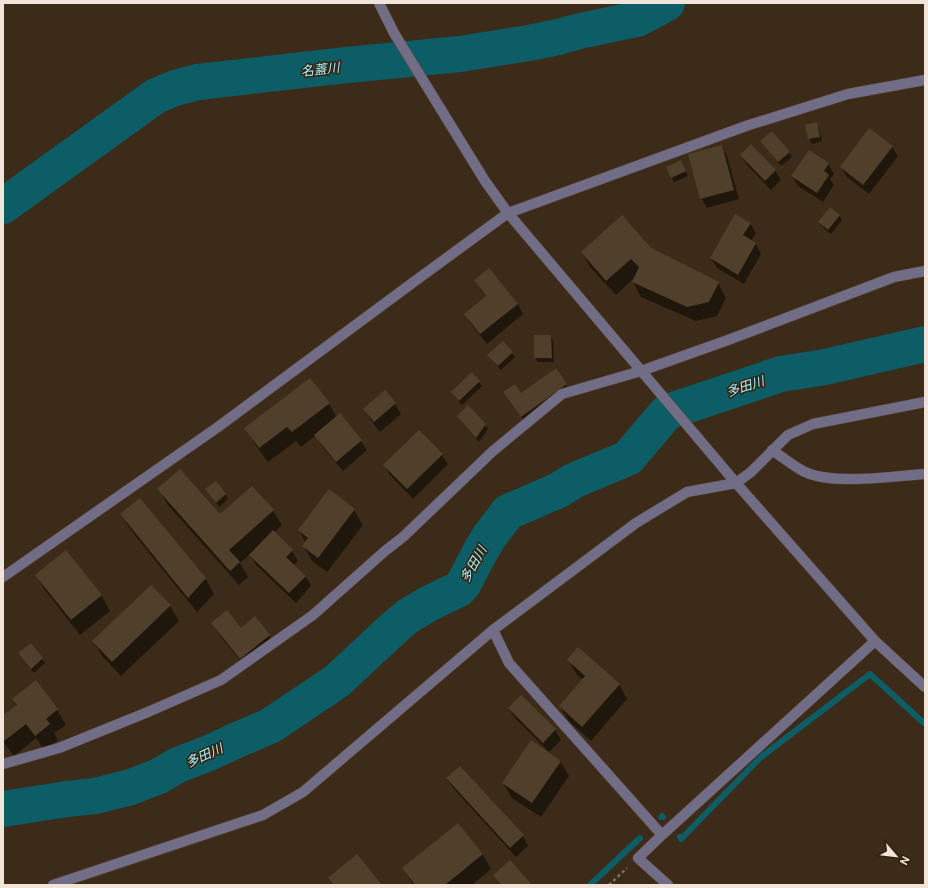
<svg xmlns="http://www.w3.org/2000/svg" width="928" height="888" viewBox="0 0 928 888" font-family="'DM Sans','Noto Sans JP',sans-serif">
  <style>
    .shadow { fill: #0007 }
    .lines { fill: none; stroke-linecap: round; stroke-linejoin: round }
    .stream { stroke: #0d5d66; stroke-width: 6 }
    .river { stroke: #0d5d66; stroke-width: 36 }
    .building { fill: #50402b }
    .minor-casing { stroke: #594937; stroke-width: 11 }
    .path { stroke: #817262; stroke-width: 2.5; stroke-dasharray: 3 3; stroke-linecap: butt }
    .minor { stroke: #726d87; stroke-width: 10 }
    .labels { text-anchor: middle; stroke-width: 3; stroke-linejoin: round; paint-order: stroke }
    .water-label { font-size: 13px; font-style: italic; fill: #abf3fc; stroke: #32210e }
  </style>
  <rect width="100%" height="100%" fill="#3c2b18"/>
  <path class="shadow" d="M816,123L819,128L822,141L812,144L809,139L806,126Z
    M764,145L789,152L792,157L781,166Z
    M722,146L727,156L739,199L707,208L701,198Z
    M892,147L898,156L869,194L847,177L841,167Z
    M741,155L775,170L781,180L771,190L747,165Z
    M828,164L834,174L830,179L834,185L823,202L798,186L792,176Z
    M683,166L688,176L674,182L672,178Z
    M839,215L842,220L831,234L822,227L819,222Z
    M750,223L756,233L751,241L756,244L761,254L744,284L717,268L711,258Z
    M651,249L718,283L726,298L717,316L696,321L641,297L633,282L635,277L616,295L590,267L582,252Z
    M475,281L518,304L523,314L487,344L471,324L465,314L486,297L481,290Z
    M550,336L553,340L554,362H538L535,358Z
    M503,342L512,353L515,357L501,370L491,359Z
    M555,369L572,394L528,426L510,402L505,393L521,394Z
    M310,379L329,404L337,418L340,415L361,441L367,450L343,471L321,445L316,435L301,447L296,441L268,462L254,443L246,429Z
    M479,382L482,386L462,405L455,397L452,392Z
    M385,392L395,404L401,414L380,432L370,419L364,409Z
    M458,416L485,425L488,429L479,442L461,420Z
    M442,455L448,464L413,499L390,475L384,465Z
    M216,482L228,499L219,507L206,489Z
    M252,487L273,511L282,525L274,533L292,551L298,561L294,565L306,577L311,586L296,603L256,565L250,554L240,563L248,577L239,585L167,504L159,489L220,515Z
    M140,500L206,579L214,594L197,612L130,529L121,514Z
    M354,510L363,525L327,572L312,561L304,547L306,543L299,530Z
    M66,551L102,596L110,611L80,635L45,590L36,575Z
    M151,586L170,606L179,621L121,676L102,656L94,642Z
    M255,618L269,636L275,645L246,668L218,633L213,623L241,629Z
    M31,644L45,663L34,673L19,654Z
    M568,660L619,684L627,699L591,741L569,721L560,706L583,680L577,675Z
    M36,682L57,710L66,725L54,733L58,740L44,750L36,738L14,756L3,742V717L17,706L13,699Z
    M521,697L555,730L561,740L549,752L515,718L509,709Z
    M560,761L569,776L541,817L512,798L503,783Z
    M447,779L523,836L528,846L516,857L453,788Z
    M458,824L483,855L491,869L472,885H413L403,868Z"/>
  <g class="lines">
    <path class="stream" d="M661,817L662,816L663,817
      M680,837L681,839L761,757L870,674L925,724
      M590,885L640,838"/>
    <path class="river" d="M3,206L146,103L156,96L175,88L198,82L337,66L460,54L529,43L558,37L580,31L637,19L667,3
      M3,809L67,799L95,796L131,787L159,776L178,765L209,753L237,740L270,726L337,681L396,626L408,616L428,604L459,589L464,583L480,552L489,537L508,512L559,490L573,481L628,458L667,412L781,374L825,367L925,344"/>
  </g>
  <path class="building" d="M817,122L820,137L808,139L805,125Z
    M869,128L893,146L863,185L840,167Z
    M772,131L790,152L778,162L760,141Z
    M751,144L776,170L765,181L740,155Z
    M722,145L734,190L700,199L688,154Z
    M809,150L829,163L824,171L829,175L817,193L791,176Z
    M681,160L686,171L671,178L666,167Z
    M830,207L840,215L828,230L818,222Z
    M735,214L751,223L743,235L756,243L738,275L710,258Z
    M622,215L651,248L719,282L709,302L687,307L632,282L639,267L631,259L606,281L581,252Z
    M489,268L518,304L480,334L464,314L486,296L474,280Z
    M534,335H551L552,358H534Z
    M503,341L513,352L498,366L487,355Z
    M556,368L567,384L521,417L503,392L515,384L521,393Z
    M472,372L480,381L459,401L451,392Z
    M310,378L330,403L292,432L287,427L259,448L244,428Z
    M385,390L396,403L374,422L363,409Z
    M468,405L486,424L476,438L457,416Z
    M340,413L362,440L336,462L314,435Z
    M419,430L443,454L407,489L383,465Z
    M180,469L220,514L252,486L274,510L229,550L240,562L230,571L157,489Z
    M216,481L226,494L216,503L205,489Z
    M329,489L355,509L318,558L302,546L308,538L298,530Z
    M140,498L206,578L188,598L120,514Z
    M273,530L293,550L286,557L306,576L289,593L249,555Z
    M66,550L102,595L71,620L35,575Z
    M151,585L171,605L112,662L92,641Z
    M227,610L241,628L255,616L270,635L240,659L211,623Z
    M31,643L43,658L31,669L18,653Z
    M578,647L620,684L582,727L559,706L585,676L567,660Z
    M36,680L58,709L46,719L50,724L35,736L26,724L4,741L3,740V715L17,705L12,699Z
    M521,695L556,729L543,743L508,708Z
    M531,740L561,761L532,803L502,783Z
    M460,766L524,835L510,848L446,778Z
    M458,823L483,854L445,885H415L402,868Z
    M357,854L382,885H334L328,878Z
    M510,860L532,885H502L493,875Z"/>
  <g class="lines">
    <defs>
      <path id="minor" d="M379,3L394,33L485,181L508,213L736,483L875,641L925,687
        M772,450C782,457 792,465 803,471C832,486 892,476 925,474
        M3,577L218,427L415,281L508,213L746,126L848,94L925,80
        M493,630L509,663L662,835L638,858L668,885
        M3,764L59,748L148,712L221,680L313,615L385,551L403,537L493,451L562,394L641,371L728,340L894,277L925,271
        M662,835L875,641
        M53,885L263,815L303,792L493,630L636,523L687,492L736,483L751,472L788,435L813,424L925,402"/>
    </defs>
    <use href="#minor" class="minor-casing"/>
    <path class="path" d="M609,885L627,868"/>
    <use href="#minor" class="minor"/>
  </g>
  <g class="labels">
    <g class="water-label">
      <text transform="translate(320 69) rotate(-6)" y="5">名蓋川</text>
      <text transform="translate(745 386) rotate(-18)" y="5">多田川</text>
      <text transform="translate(473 564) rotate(-60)" y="5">多田川</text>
      <text transform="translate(204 755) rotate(-24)" y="5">多田川</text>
    </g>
  </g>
  <rect width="928" height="888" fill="none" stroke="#f1e5da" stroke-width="8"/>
  <g transform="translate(896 856) rotate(118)" stroke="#32210e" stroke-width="3" paint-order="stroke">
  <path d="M0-3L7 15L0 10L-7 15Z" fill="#f1e5da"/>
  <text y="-6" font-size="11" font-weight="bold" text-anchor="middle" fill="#f1e5da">N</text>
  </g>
</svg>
